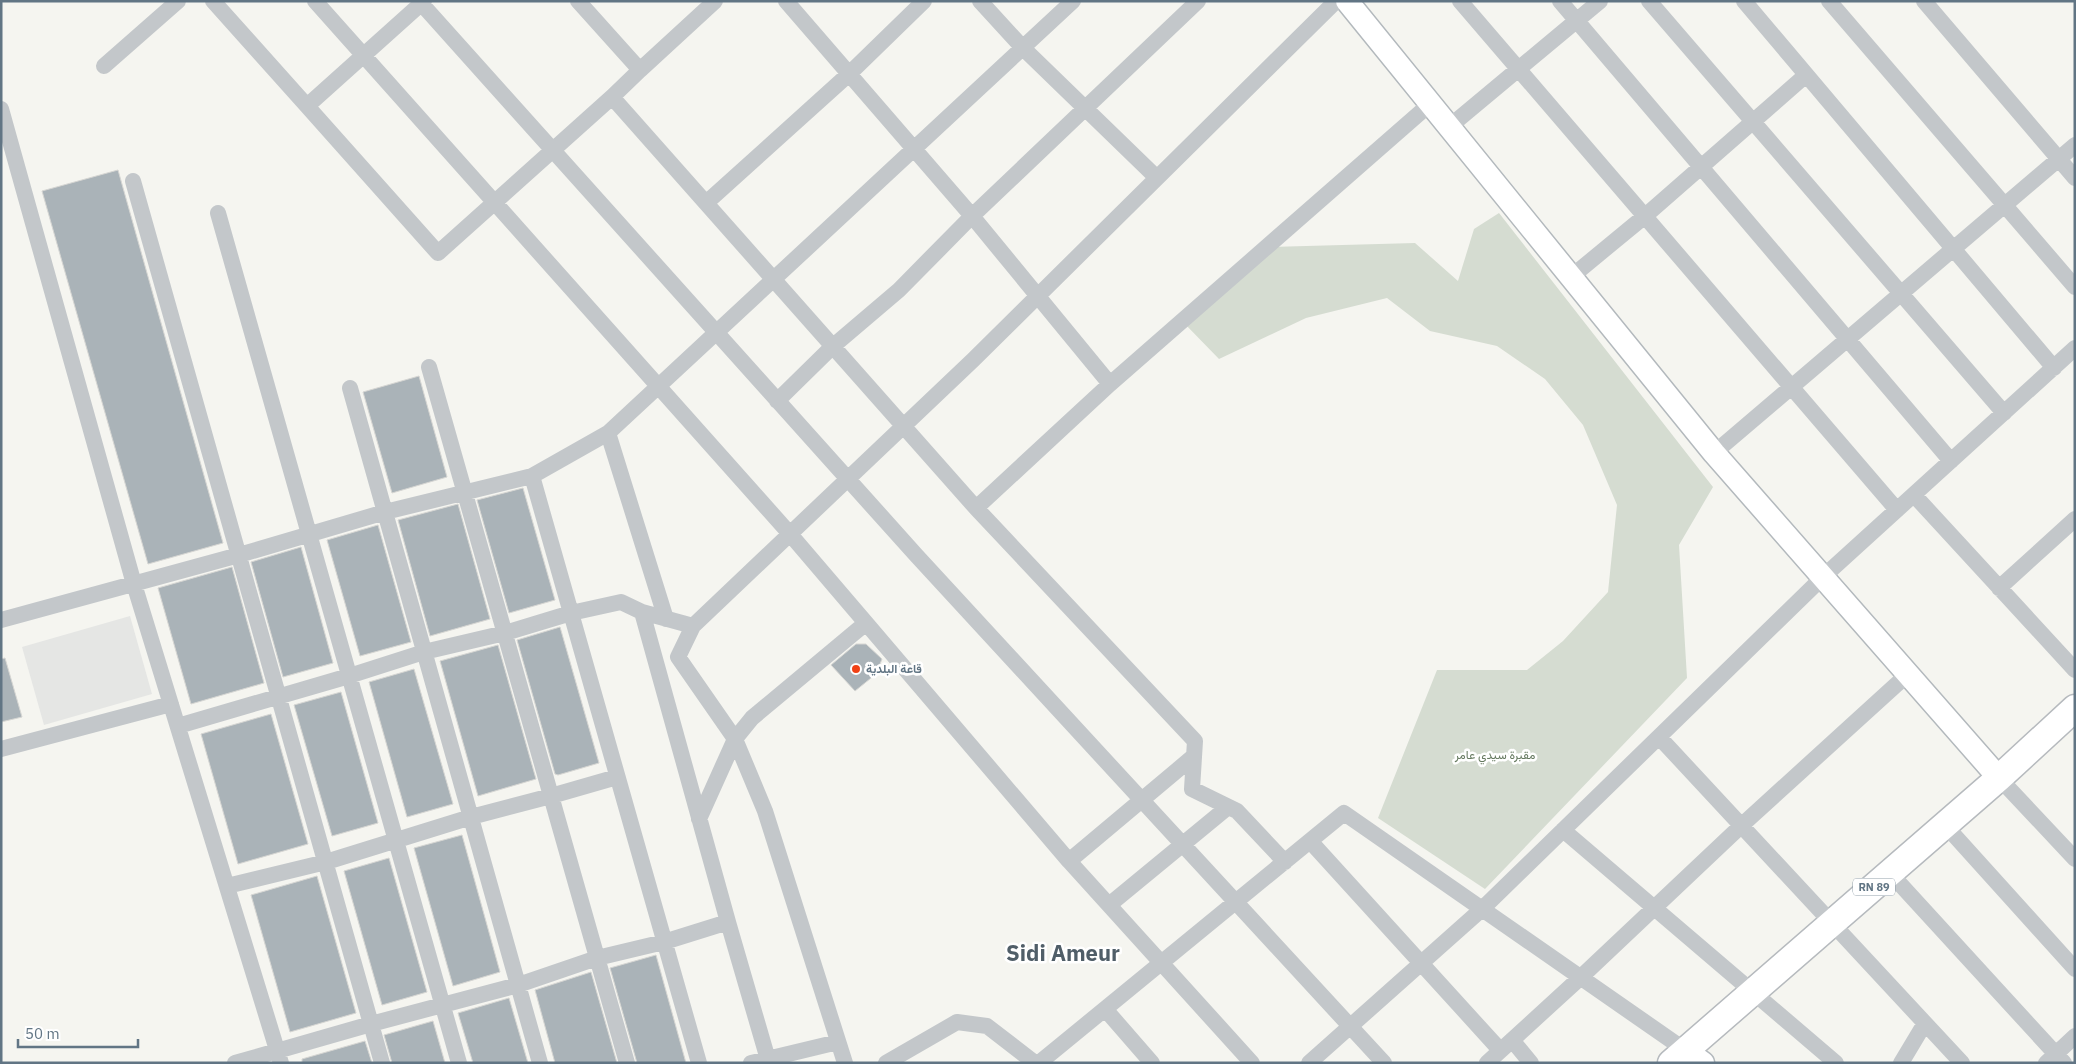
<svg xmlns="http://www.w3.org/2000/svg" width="2076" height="1064" viewBox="0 0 2076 1064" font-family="'IBM Plex Sans',Vazirmatn,sans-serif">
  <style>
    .built { fill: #e5e6e4 }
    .green { fill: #d5dcd1 }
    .building { fill: #aab3b8; stroke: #d6d6d3 }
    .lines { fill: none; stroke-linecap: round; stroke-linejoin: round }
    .secondary-casing { stroke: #b3b9bd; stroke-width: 25 }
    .primary-casing { stroke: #b6babe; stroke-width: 29 }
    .minor { stroke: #c3c7ca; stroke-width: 16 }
    .secondary { stroke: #fff; stroke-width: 22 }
    .primary { stroke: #fff; stroke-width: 26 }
    .poi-dot { fill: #f04115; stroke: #fff; stroke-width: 2 }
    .labels { text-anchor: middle; stroke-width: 5; stroke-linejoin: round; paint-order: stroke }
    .shield { fill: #fff; stroke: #909ea9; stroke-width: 1 }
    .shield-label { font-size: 11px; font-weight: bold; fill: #617584 }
    .poi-label { font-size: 12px; font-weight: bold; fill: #617584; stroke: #fff; text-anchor: start }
    .park-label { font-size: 12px; fill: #667a60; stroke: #fff }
    .town-label { font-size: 22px; font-weight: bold; fill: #505e68; stroke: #fff }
  </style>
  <rect width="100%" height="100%" fill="#f5f5f0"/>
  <path class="built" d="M130,616L152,694L44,725L22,647Z"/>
  <path class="green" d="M1499,213L1713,487L1679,545L1687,678L1485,889L1378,818L1437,670H1527L1563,641L1608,592L1617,505L1583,425L1545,379L1497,346L1430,331L1387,298L1306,318L1219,359L1184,323L1269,247L1415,243L1458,281L1474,229Z"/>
  <path class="building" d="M118,170L223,543L148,564L42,191Z
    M419,376L447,477L392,493L363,392Z
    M523,488L555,600L509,613L477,500Z
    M458,504L490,619L430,636L398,520Z
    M378,525L411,642L360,656L327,540Z
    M301,547L333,663L283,677L251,562Z
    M232,567L264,683L191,704L158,588Z
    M560,627L599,763L558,775L555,774L517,640Z
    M856,644H866L882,659L876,674L855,691L831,665Z
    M498,645L536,779L478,796L440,661Z
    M5,658L22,717L1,722V659Z
    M414,669L453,804L407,817L369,682Z
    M341,692L378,823L332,836L294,705Z
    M271,714L308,844L238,864L201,734Z
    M462,835L500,972L453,986L414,848Z
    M389,858L427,992L382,1005L344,871Z
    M317,876L356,1013L290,1032L251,895Z
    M656,955L686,1063H637L610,968Z
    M591,972L617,1063H555L535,990Z
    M509,998L528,1063H473L458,1013Z
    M433,1021L445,1063H392L384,1035Z
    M365,1041L372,1063H302V1059Z"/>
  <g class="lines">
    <defs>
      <path id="secondary" d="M1347,1L1714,453L1999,778
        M1685,1050L1703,1063"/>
      <path id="primary" d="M1671,1063L1999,778L2075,708"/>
    </defs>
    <use href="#secondary" class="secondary-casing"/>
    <use href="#primary" class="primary-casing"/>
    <path class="minor" d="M213,1L307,106L424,1
      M315,1L790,534L866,623L752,718L735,739L765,811L845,1063
      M419,1L916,555L1384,1063
      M578,1L640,70L612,97
      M786,1L972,216L1110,384
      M980,1L1023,48L1157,178
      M1460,1L1897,510
      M1560,1L1951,461
      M1649,1L2004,413
      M1744,1L2054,368
      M1829,1L2075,287
      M1924,1L2075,178
      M104,66L178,1
      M640,70L715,1
      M307,106L438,253L612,97L976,508L1110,384L1430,104
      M1,109L134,584L281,1063
      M1449,127L1600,1
      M133,181L382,1063
      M706,203L849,74L924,1
      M218,213L459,1063
      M1571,277L1645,216L1806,75
      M429,367L627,1063
      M350,388L540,1063
      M777,401L832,347L899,290L972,216L1198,1
      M608,433L666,619
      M1714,453L2075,145
      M532,476L608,433L1073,1
      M1914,495L2075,670
      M976,508L1195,741L1192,789L1237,811L1285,862
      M1999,588L2075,519
      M1,620L239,555L385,512L532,476L699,1063
      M866,623L1069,861L1252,1063
      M693,626L642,612L728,922
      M178,726L349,676L424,652L505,633L571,613L621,602L642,612
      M1659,737L1962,1063
      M1,749L171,704
      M1999,778L2075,859
      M699,819L735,739L678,657L693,626L973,360L1336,1
      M1945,825L2075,969
      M1563,830L1836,1063
      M1310,841L1500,1050
      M1069,861L1194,756
      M1890,873L2064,1063
      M227,886L326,862L471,817L551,796L617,777
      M1109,905L1228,807
      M1105,1009L1152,1063
      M1512,1040L1531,1063
      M235,1063L371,1024L518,985L597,958L664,942L728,922L769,1063
      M751,1063L838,1042
      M886,1063L957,1022L987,1026L1035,1063
      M1039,1063L1344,813L1685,1050
      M1309,1063L1482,909L1823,577L2075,348
      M1487,1063L1581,977L1742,825L1908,674
      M1901,1063L1925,1023
      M2046,1063L2075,1036"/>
    <use href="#secondary" class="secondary"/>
    <use href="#primary" class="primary"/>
  </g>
  <circle class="poi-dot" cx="856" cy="669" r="5"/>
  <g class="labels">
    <rect class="shield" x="1853" y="878.5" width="42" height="17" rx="4"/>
    <g class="shield-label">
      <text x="1874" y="891">RN 89</text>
    </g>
    <g class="poi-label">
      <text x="866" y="673">قاعة البلدية</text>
    </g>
    <g class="park-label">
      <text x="1495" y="759">مقبرة سيدي عامر</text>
    </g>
    <g class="town-label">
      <text x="1063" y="961">Sidi Ameur</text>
    </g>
  </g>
  <rect width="2076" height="1064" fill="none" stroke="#617584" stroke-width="5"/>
  <path d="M18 1039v8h120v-8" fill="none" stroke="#617584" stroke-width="2.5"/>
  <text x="25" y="1039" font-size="15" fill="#617584" stroke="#ffffff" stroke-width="4" paint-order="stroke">50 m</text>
</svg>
